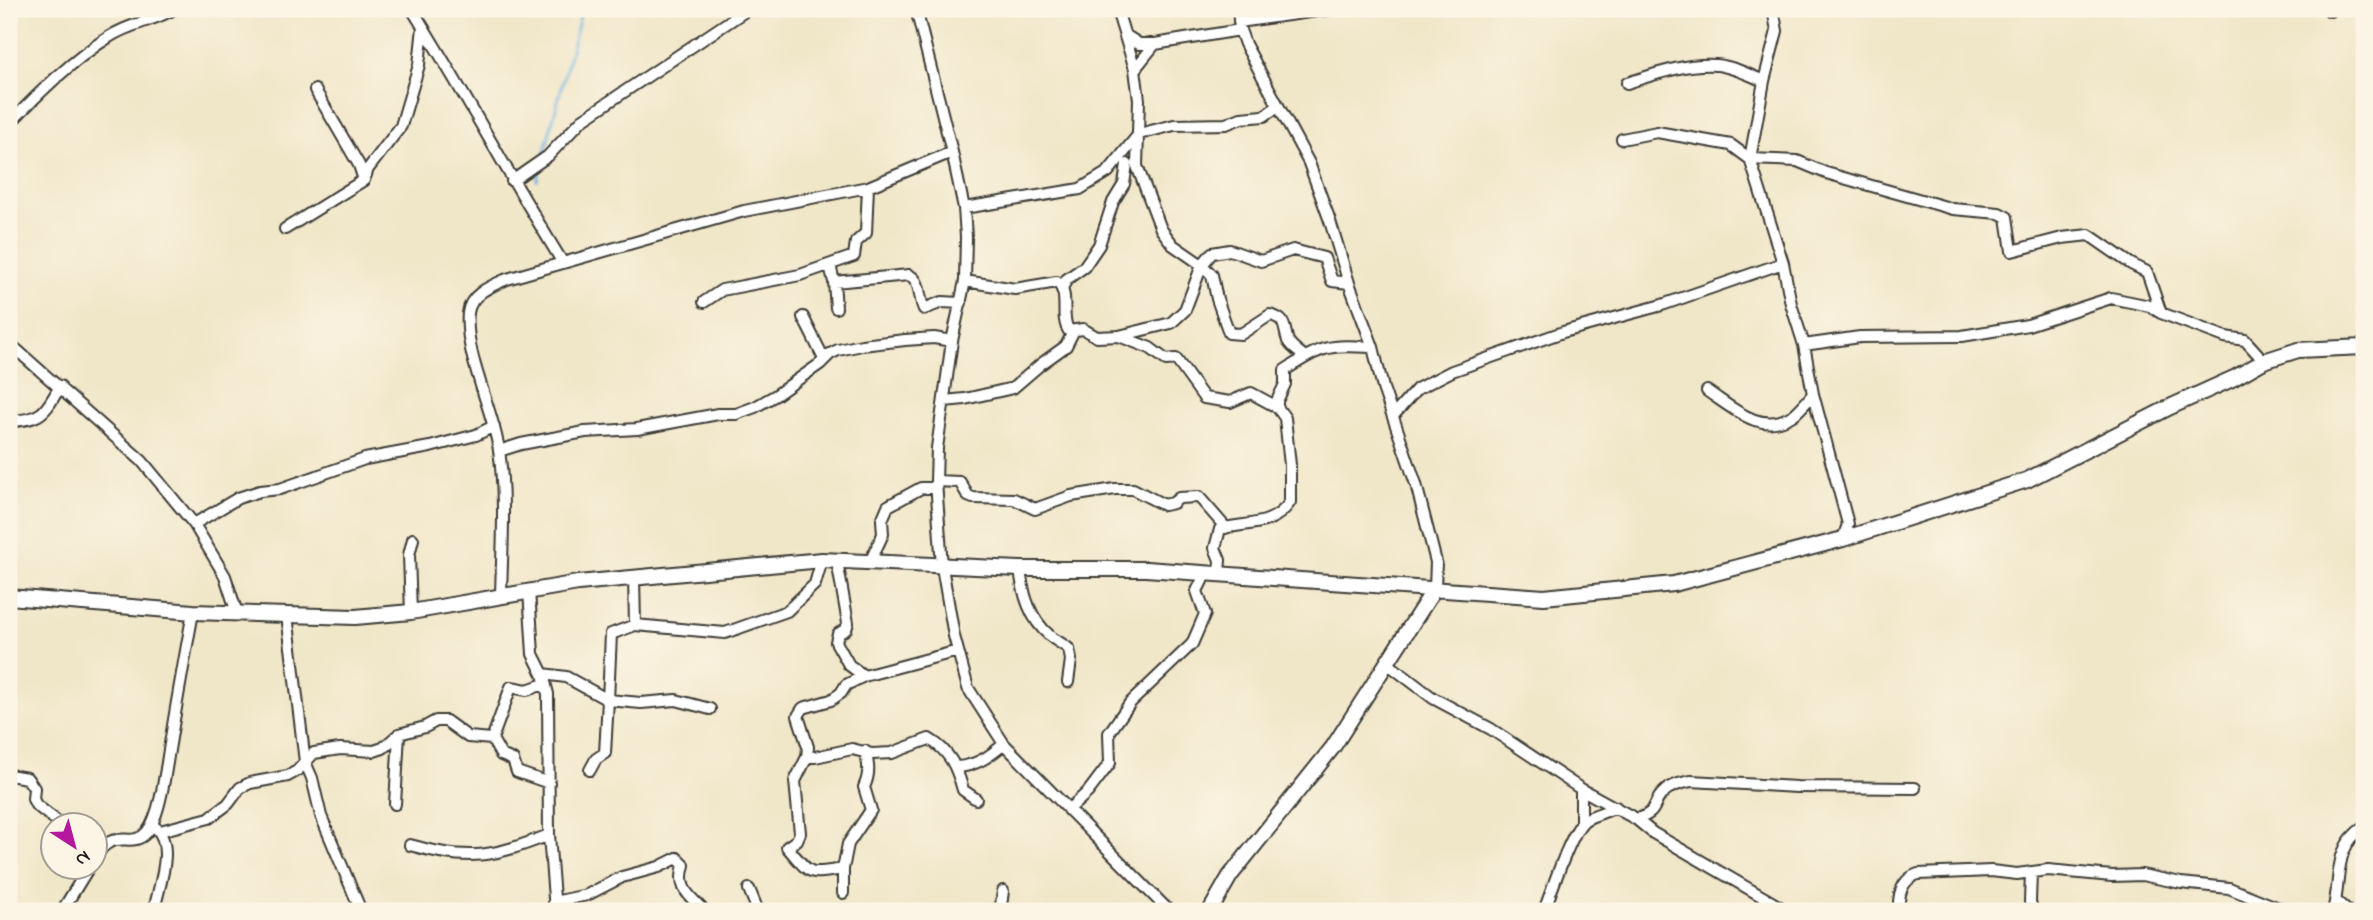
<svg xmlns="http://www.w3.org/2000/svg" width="2373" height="920" viewBox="0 0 2373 920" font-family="'Indie Flower',sans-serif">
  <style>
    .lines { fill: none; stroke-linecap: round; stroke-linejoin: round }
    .stream { stroke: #6ab3e2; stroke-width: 2.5 }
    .street-casing { stroke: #3c3a36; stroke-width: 14 }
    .secondary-casing { stroke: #3c3a36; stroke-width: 18 }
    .street { stroke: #fff; stroke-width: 10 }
    .secondary { stroke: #fff; stroke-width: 14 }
  </style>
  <rect width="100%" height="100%" fill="#fcf5e5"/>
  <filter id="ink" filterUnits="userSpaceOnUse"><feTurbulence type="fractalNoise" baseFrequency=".0143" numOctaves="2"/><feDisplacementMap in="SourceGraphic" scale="14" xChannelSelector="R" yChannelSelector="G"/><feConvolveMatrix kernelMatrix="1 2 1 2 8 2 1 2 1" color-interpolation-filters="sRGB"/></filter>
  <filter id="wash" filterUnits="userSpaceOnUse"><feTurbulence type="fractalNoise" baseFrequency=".00686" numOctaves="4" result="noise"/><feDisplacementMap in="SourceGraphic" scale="28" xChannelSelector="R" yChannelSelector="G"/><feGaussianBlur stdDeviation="1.57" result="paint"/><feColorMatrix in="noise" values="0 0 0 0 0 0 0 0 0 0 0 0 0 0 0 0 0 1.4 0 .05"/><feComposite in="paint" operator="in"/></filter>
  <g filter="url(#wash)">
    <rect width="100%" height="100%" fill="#f0e6c8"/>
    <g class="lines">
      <path class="stream" d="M544,154L582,9
        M537,181L540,167"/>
    </g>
  </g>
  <g filter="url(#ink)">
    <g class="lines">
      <defs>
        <path id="street" d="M412,9C464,92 511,179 563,263
          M916,9L952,152L964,208L966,237L965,281L952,341L937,448L936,481L942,567L954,636L968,688L1004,744L1169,911
          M1119,9L1120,20L1135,69L1139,100L1137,166L1161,229L1173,245L1202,265L1212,275L1217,299L1229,333L1241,334L1270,315C1287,319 1283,327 1288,341C1291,347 1299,352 1305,357
          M1238,9L1240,30L1245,44L1309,163L1330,221L1349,283L1373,347L1383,388L1416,484L1436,562L1435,588
          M1773,9L1777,31L1764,81L1750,159L1783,263L1791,304L1804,345L1813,394L1848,524L1843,539
          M2330,11V9
          M1239,22L1332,9
          M1125,35L1139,44H1155L1240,30
          M1135,69L1155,44
          M1627,83C1655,74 1686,63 1716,65C1732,66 1749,75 1764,81
          M315,90L359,165L364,180
          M9,124C39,93 72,60 109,37C128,24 154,21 174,9
          M1622,139L1657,132L1731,145L1750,159L1797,161L1826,173L1953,209L1999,213L2007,217L2012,251L2062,238L2089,235L2131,264L2147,272L2161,313
          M512,181L548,156L582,120L748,9
          M964,208L1080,189L1108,172L1139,134L1174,125L1226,124L1241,118L1264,116L1278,106
          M285,229L364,180L368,169L401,126L419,65L423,27
          M830,265L834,282L836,308
          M965,281L1015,289L1057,282C1071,295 1059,317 1069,331L1083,329L1097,337L1119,336L1150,348L1166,360L1176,359L1204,398L1230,402L1251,393L1277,407
          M834,282L909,275C922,281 918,297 924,309L942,302L961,303
          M1062,288L1067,279L1084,267L1099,245L1113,202L1124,184L1127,164
          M704,302L722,290L800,275L854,256L856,242L866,233L868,187
          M803,317L824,359
          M1119,336L1171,323L1185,310L1202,265L1212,253L1230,250L1261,261L1293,250L1324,258L1332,281L1349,283
          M9,343L142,461L194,524L225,576L237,613
          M1804,345L1860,337L1962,336L2028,325L2111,298L2150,306L2161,313L2225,337L2245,340L2264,361
          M1707,391C1733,408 1761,436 1793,415C1800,410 1807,401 1813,394
          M944,401L965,399L1013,388L1041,364L1066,346L1073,332
          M1393,416L1417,389L1452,371L1563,332L1662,305L1783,263
          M9,421C40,420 45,414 60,386
          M499,451L521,444L585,432L637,429L718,414H736L755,407L776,395L820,364L830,354L838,350L862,345L905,340L934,338L952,341
          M936,481L960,482L968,496L973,498L1014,499L1035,509L1071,496L1115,489H1133L1164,505L1173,503L1179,498L1199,497L1226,528
          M194,524L238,498L260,491L280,489L365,459L430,447L476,435L494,426
          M837,561L848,623L846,629L838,634L836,642L849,665L864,676
          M870,562L883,534L882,520L888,506L921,488H936
          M1020,569C1023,595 1030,619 1050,636C1056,641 1063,644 1069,649L1071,660L1068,682
          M1219,574L1220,560L1215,548L1220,529C1246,522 1273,528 1290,502V465L1285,418L1277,407V401L1285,384V370C1323,345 1328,345 1373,347
          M634,577L635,625L611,634L608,700L641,703L676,700L710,709
          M529,590L533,654L543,674L548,694L549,835L555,911
          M501,596C502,548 506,498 499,450C493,409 464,354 468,313C470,294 491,286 507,279L744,211L868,187L952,152
          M411,612L409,555L413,539
          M287,615L305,762L312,778L321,816L361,911
          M635,625L725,633L770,617L787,611L815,584L822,560
          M1387,663L1433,698L1491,729L1581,789L1636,819L1653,833L1787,911
          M543,674L566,677L608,700L605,753L596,759L590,770
          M544,684L527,690L511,687L492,739L501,755L513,760L517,772L549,783
          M807,757H815L852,749L872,754L892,753L929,739C950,751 957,768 963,790L976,799
          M957,767C976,766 990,756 1004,744
          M9,775L27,778L34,788L33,799L36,805L62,825
          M395,804L399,734
          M1068,810L1088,792L1110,763L1109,733L1130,703L1192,644L1205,614L1197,591L1206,573
          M1636,819C1660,813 1651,803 1664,792C1671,785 1682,783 1691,781L1797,787L1915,788
          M1581,824V789
          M160,831L209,818L228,804L240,788L250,783L288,776L297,771L314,753L340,749L374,751L383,748L399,734L425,727L436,721H446L468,737L492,739
          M410,845C469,862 493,857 549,835
          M94,859C114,824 131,851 147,832C161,815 166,766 170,744C177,700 185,656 193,612
          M843,869C805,875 812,875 787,847L797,840L800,833L795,781L807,757L808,747L798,716L803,708L831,700L841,693L846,685L864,676L958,651
          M2031,872L2030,902L2033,911
          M749,889L758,911
          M1003,891L1001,906L1003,911
          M843,893V869L848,844L871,810L864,787C870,774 869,765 865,751
          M2336,901L2347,911
          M554,902L587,895L622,877L659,867L677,858L684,865C677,889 689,895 704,911
          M62,911L89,867
          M154,911C158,888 176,845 155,827
          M1544,911C1551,893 1571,830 1585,820C1592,815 1607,812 1616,807
          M1899,911C1898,895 1901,880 1918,874L1991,871L2017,874L2048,870L2112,876L2142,875L2181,883L2229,888L2286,911
          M2333,911C2342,879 2332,848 2364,827"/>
        <path id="secondary" d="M9,597L193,612L355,617L411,612L578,583L822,560L1020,569H1146L1544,597L1674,584L1843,539L2027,480L2170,407L2234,378L2264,361L2298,350L2364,347
          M1210,911L1230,876L1333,747L1435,588"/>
      </defs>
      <use href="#street" class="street-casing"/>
      <use href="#secondary" class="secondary-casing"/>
      <use href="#street" class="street"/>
      <use href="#secondary" class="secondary"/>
    </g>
  </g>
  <rect width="2373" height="920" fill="none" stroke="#fcf5e5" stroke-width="35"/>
  <g transform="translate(74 846) rotate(144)"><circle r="33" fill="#fcf5e5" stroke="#a29e95" stroke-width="2"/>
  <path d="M0-5L12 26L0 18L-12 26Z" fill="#b5179e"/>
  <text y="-10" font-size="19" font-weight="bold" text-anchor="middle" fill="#1c1c1c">N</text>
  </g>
</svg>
